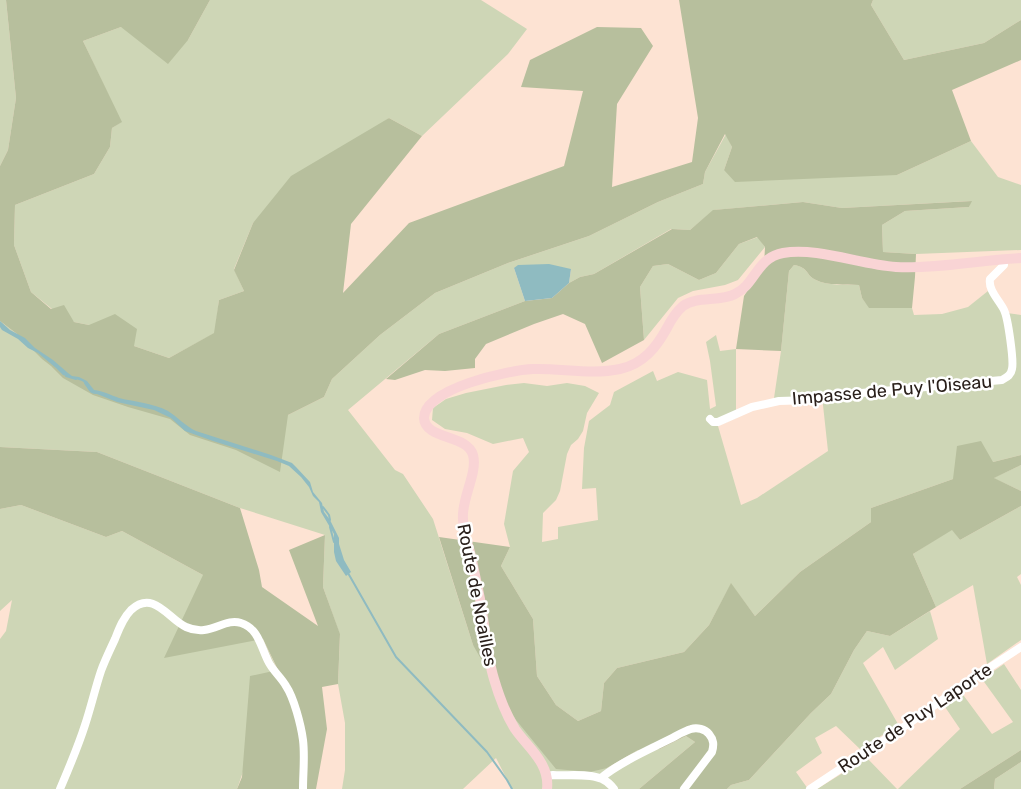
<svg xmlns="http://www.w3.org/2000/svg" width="1021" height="789" viewBox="0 0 1021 789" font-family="Rubik,sans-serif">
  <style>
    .green { fill: #ced6b6 }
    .forest { fill: #b7bf9d }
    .water { fill: #8fbbc1 }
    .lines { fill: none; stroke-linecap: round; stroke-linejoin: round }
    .stream { stroke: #8fbbc1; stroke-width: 2 }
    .minor { stroke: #fff; stroke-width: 8 }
    .major { stroke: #f9d4d5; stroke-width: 10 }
    .labels { text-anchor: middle; stroke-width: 5; stroke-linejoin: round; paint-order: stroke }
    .street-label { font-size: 18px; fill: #2a201b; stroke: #fff }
  </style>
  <rect width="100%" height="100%" fill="#fde3d3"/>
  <path class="green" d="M0,0H6L16,98L8,150L0,166Z
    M210,0H481L527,29L508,54L422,136L389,118L253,223L234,269L244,291L219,300L215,333L169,358L134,346L89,325L74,322L52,309L31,292L14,245L15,205L94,174L110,147L112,128L121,122L83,41L121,27L188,40Z
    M873,0H1021V20L984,43L904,60L871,5Z
    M726,134L732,147L724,170L897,175L971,141L998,177L1021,185V250L916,254L883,252L882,225L905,211L969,207L971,201L842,208L803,202L714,210L690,230L671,229L594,274L580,277L569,283L571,269L514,268L525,301L439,334L348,410L395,470L403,474L433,519L473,645L607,768L638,750L660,749L686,736L695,742L639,789H512L496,758L463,789H342L345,770V723L338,684L340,635L323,587L325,535L240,508L97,452L0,447V321L17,334L288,415L324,397L332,379L380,335L435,293L508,263L589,236L658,202L703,184L705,172Z
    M758,237L765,247L738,280L725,285L693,291L678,298L644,340L640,287L653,266L668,264L699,280L716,273L739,244Z
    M794,265C810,268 805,275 816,280C828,286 846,284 859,285L862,298L870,308H912L914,315L942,314L968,307L993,287L1007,313L1021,315V455L993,462L953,479L871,508V522L800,572L755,616L731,584L709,625L684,652L617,668L604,683L601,711L578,721L556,705L537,676L533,619L501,566L510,547L504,524L513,471L529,452L523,438L493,444L467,433L445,429L432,420L433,408L446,399L466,393L506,385L524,383L547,386L567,383L585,386L599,393L587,413L583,431L578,439L571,445L567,454L560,491L556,500L543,513L542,542L558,539V527L598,520L596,488L582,489L584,448L589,421L610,405L614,392L653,371L657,381L678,372L707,380L710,409L716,406L710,361L706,342L716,335L720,351L736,349V418L718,426L741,505L757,498L828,451L822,396L774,398L781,351L789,271Z
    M1021,465V491L993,478Z
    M21,505L106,537L122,531L203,575L263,639L278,671L237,789H0V639L6,631L12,600L0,611V509Z
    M1021,506V574L1017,577L1021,585V640L987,664L973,585L936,607L913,554L952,529L960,540Z
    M930,611L938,639L895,670L883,647L863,663L898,724L861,750L836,726L815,738L822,753L796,772L808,789H727L731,785L749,780L811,713L831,694L854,650L867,631L890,636Z
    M1004,664L1021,690V750L960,789H898L960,729L943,704L961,692L992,734L1013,722L982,679Z
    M867,758L897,789H817Z
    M1021,762V789H994L995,779Z"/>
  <path class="forest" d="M6,0H210L188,40L168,64L121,27L83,41L122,122L112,128L110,147L94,174L15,205L14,245L31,292L51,309L64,305L74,322L89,325L115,314L137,329L134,346L169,358L214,333L219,300L244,291L234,270L253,223L291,176L389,118L422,136L351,224L343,293L409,223L564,166L583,91L521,87L530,60L597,27L641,28L653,46L617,104L612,187L692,162L698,118L679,0H873L871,5L904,60L984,43L1021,20V60L952,90L971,141L897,175L735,182L724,170L732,147L725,134L705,172L703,184L658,202L589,236L508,263L435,293L380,335L332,379L324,397L288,415L280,472L236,450L190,435L170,419L128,407L93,395L63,378L51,366L42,359L17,334L0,321V166L8,150L16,98Z
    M972,201L969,207L905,211L882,225L883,252L916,254L915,277L912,308H869L862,298L859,285C845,284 828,286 816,280C805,275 810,268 794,265L789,271L781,351L736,349L744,296L764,266L765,247L757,237L739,244L716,273L699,280L668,264L653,266L640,287L644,340L602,363L585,324L563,314L534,324L486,344L475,359V368L445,371L425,370L395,380L386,379L439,334L525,301L552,298L569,283L580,277L594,274L672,229L690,230L713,210L803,202L842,208Z
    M981,441L993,462L1021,455V465L994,478L1021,491V506L960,540L952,530L913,554L936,607L890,636L867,631L854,650L831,694L811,713L749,780L731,785L727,789H639L695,742L686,736L660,749L638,750L607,768L590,772L556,769L516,720L473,645L439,537L510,547L501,566L533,619L537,676L556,705L578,721L601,711L604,683L617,668L684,652L709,625L731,583L755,616L800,572L871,522V508L953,479L957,446Z
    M0,447L97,452L240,508L259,570L262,587L318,626L289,550L325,535L323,587L340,634L338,684L322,687L327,729L316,789H237L242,777L250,676L278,670L263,639L164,658L203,575L122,531L106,537L21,505L0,509Z
    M1021,750V762L995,779L994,789H960Z"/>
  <path class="water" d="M549,264L571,269L569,283L552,298L525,301L514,268L518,265Z
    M0,321L10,330L25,338L35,348L53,360L68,373L72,376L79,377L87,381L94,390C103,391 111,395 119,398C135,402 153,403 168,411C178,417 185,426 196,431L271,455L292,463L296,467L310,482L313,492L322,503L324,512L330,520L339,538V544L344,560L351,572L346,576L336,561L334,552V534L321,512L319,502L313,496L309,487L301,477L289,466L277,461L213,441L185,431L171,418L154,410L117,402L92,392L88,389L86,384L82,381L63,375L56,368L38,353L28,348L18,339L2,330L0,327Z"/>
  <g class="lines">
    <path class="stream" d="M66,376L76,379
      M85,383C90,389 89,394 99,393
      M323,507L329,515L330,520
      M330,527L334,542
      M348,573L396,657L487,752L507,780L512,789"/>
    <path class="minor" d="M710,419L713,422H718L752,407L779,401L811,400L829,396L1002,380C1007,377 1011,375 1012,369C1014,361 1008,318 1004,310C999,300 988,290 990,279L1004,265V259
      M548,776L553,775C567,776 590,773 602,779C607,781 611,785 614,789
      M601,778C619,763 648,750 670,739C676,736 684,731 691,729C697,727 705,729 709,734C714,740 714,745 712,752L684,789
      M60,789C69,768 78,747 85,725C91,707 95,689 101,671C105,660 110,650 115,639C119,629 123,618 131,610C154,589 169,620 186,627C210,638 224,617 241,623C258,628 261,647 268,661C272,670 281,677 286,686C294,698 301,725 303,740C305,756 303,773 303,789
      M810,789L911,722L966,683L1021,647"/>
    <path class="major" d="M547,789C550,763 528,748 515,729C505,713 499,696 494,679C486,653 485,625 480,599C477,585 474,570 471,556C468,544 463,532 463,519C461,499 478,473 473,455C467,434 425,440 424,418C424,388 510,370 533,369C561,368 592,375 620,369C643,364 656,348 667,328C671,320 676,312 683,306C696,296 720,302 735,294C756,284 756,258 783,253C818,247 861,265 896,267C938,269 979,260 1021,258"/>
  </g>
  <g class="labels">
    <g class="street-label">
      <text transform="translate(892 390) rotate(-5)" y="6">Impasse de Puy l'Oiseau</text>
      <text transform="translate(477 595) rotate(79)" y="6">Route de Noailles</text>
      <text transform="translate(915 718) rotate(-34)" y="6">Route de Puy Laporte</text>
    </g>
  </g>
</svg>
